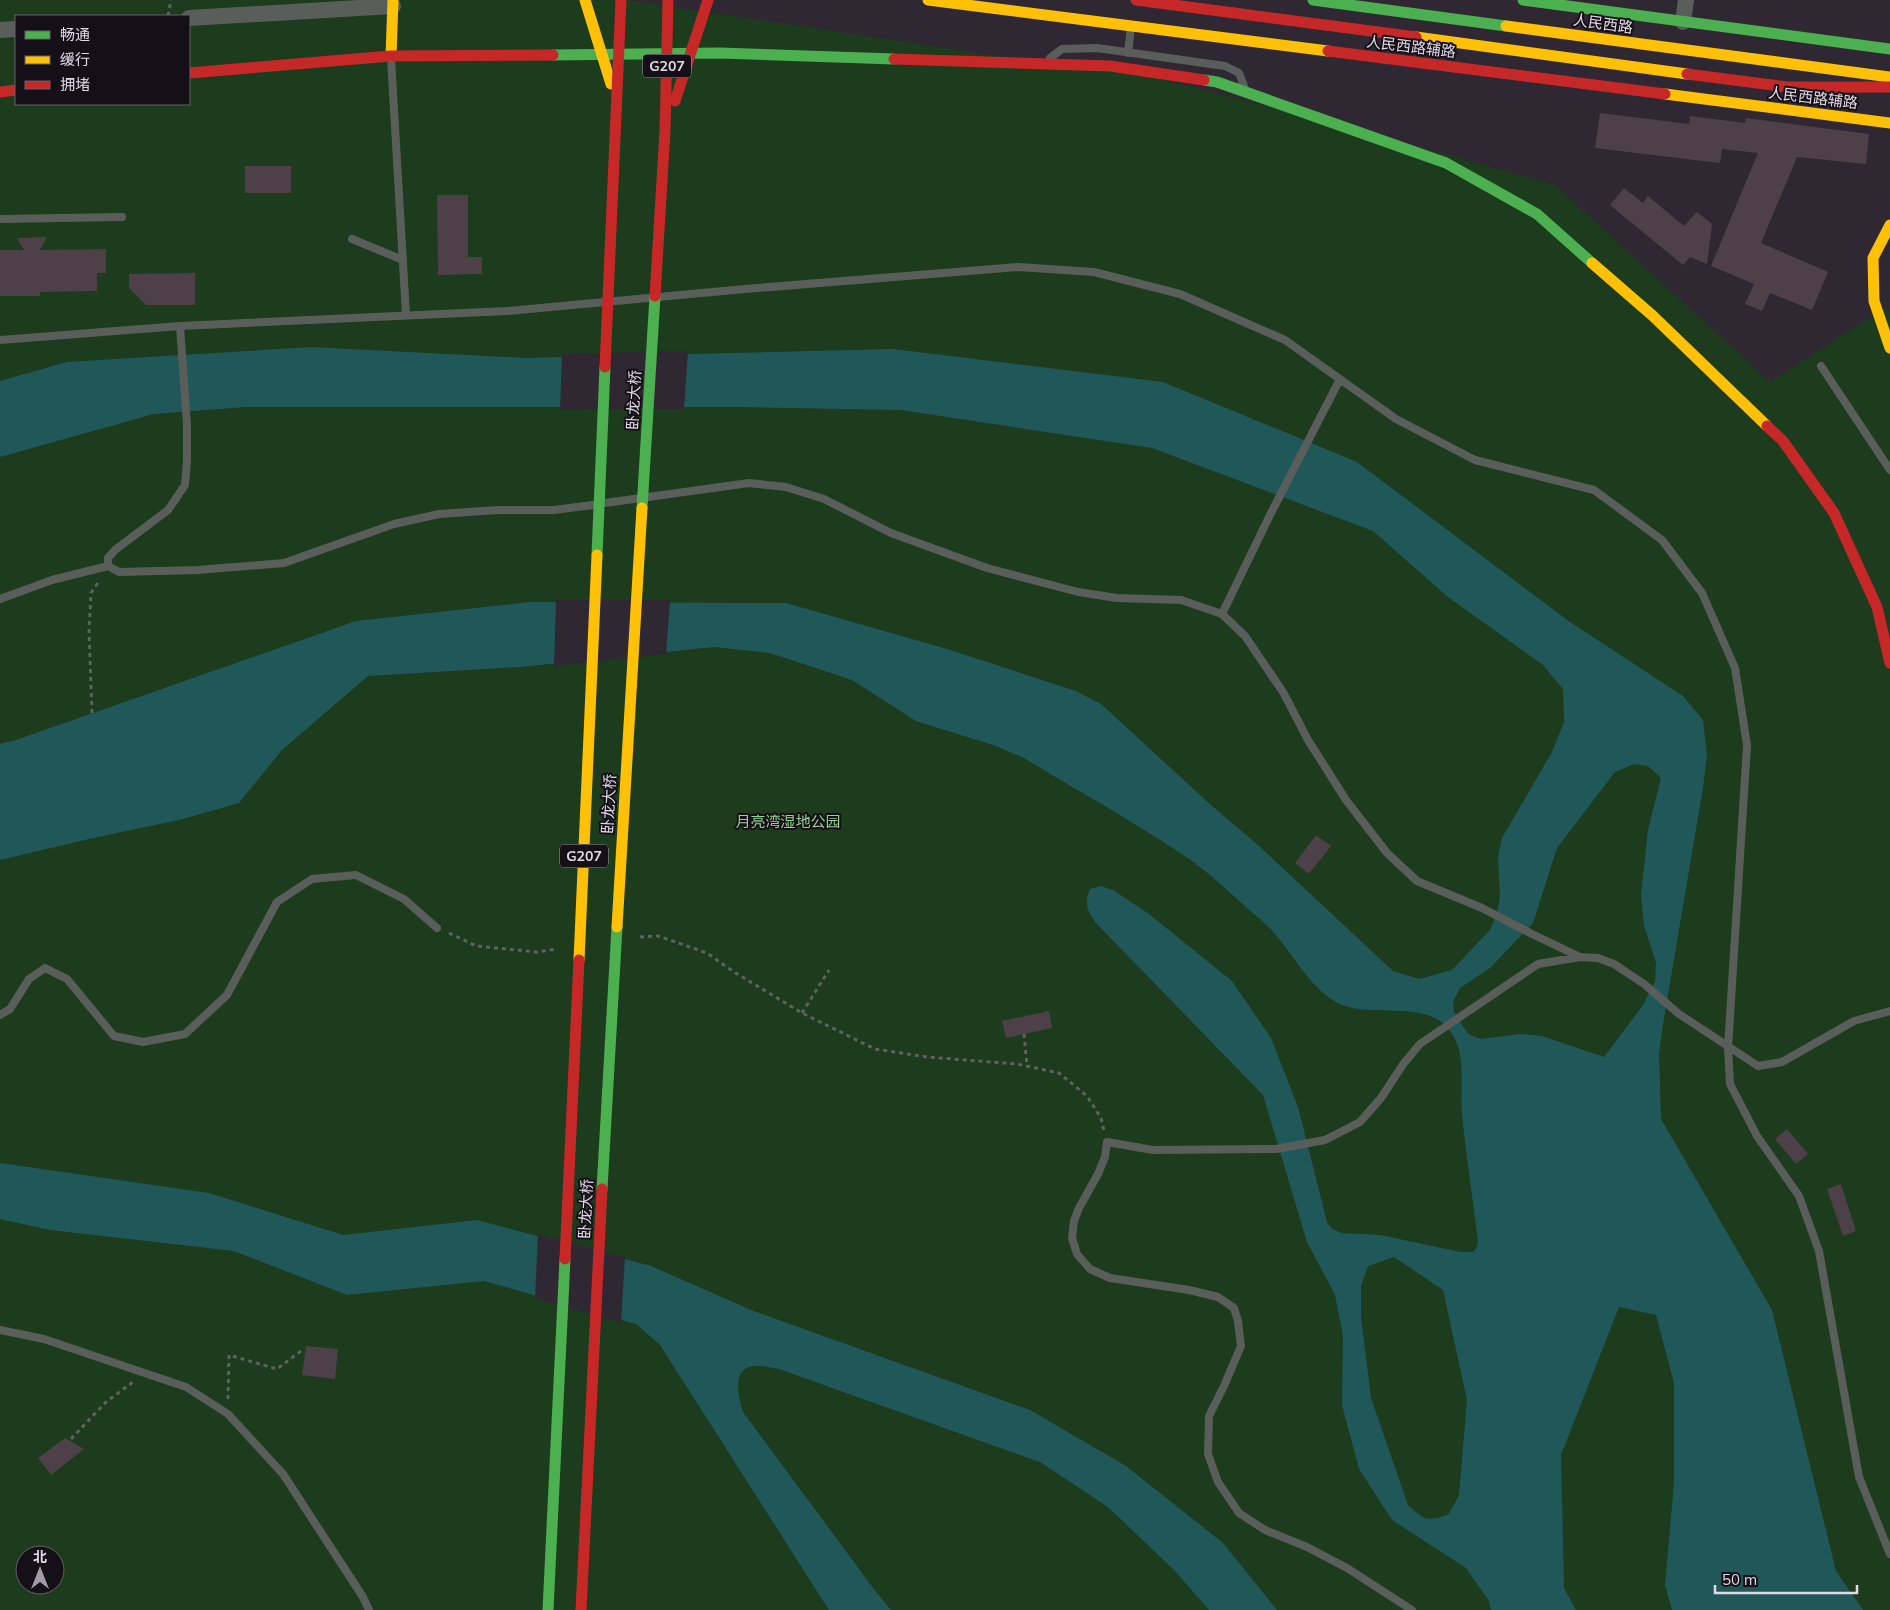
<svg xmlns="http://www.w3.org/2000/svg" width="1890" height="1610" viewBox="0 0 1890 1610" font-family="Mulish,'Noto Sans SC',sans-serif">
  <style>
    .green { fill: #1d3b1d; fill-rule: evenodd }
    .water { fill: #20585a; fill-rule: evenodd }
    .pier { fill: #2f2833 }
    .building { fill: #4e4049 }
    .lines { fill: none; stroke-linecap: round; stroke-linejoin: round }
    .path { stroke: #606162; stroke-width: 3; stroke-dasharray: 4 4; stroke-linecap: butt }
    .lane { stroke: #5a5e5b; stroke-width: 8 }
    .street { stroke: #5a5e5b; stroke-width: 16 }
    .fast { stroke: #4caf50; stroke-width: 11 }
    .slow { stroke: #ffc107; stroke-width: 11 }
    .jam { stroke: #c62828; stroke-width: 11 }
    .labels { text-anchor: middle; stroke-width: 4; stroke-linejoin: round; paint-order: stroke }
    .shield { fill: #151018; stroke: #a49da8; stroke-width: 1 }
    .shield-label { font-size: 14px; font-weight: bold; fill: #e1d9e6 }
    .street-label { font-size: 15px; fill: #e1d9e6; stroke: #151018 }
    .park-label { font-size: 15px; fill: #94d192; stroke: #151018 }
  </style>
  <rect width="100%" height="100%" fill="#2f2833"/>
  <path class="green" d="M0,0H628L1043,63L1110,66L1333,123L1555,185L1770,382L1887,307L1890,314V1610H0ZM16,16H189V104H16ZM25,1555H55V1585H25Z"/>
  <path class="water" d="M312,347L525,358L893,349L1163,382L1357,462L1570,622L1683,696L1703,720L1707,755L1703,788L1663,1024L1659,1053L1661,1119L1772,1310L1836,1571L1863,1610H1672L1665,1585L1674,1483V1383L1656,1315L1619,1307L1561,1455L1564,1588L1576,1610H1491L1489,1601L1466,1568L1392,1520L1359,1469L1342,1405L1343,1336L1335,1295L1307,1242L1263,1095L1095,922C1087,910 1084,903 1090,889L1101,886L1113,890L1149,914L1232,981L1271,1038L1298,1107L1327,1222L1332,1229L1342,1233L1380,1235L1461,1252H1473L1477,1247L1478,1242C1473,1199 1466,1156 1462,1114C1460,1088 1467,1055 1451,1032C1426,995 1364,1023 1331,999C1302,979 1288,943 1261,920C1238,901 1216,878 1192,861C1138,824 1080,792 1024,758L996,746L916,721L852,680L770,653L714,647L520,667L368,676L282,750L239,803L183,819L89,839L0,860V744L16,740L356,621L530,602L786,603L947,649L1076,691L1101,704L1211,805L1259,846L1393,971L1419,979L1452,970L1490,930L1497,913L1500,897L1498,857L1502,838L1552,752L1564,722L1563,689L1543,665L1448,597L1373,531L1152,448L901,410L737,407H246L154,414L0,457V381L67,362ZM1634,764L1648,766L1661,778L1648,830L1641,895L1644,925L1656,963L1655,982L1643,1005L1604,1057L1542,1036L1520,1034L1481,1039L1470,1035L1466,1031L1454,1012L1453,1002L1460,988L1490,968L1533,923L1557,848L1615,772ZM1394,1257L1443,1290L1467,1400L1459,1495L1449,1514C1428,1522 1425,1521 1408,1505L1371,1398L1361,1317V1286L1368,1266Z
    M0,1163L209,1193L343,1235L477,1220L651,1266L751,1310L1030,1410L1126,1466L1223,1543L1277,1610H1209L1175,1571L1108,1507L1040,1462L779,1369C771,1368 762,1365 755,1366C730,1368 739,1397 743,1412L876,1592L891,1610H829L660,1345L636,1324L484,1281L347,1295L234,1251L50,1230L0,1219Z"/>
  <path class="pier" d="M688,351L684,409L560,410L562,354Z
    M556,600H670L666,654L554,666Z
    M538,1234L625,1257L621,1323L535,1298Z"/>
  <path class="building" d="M1600,113L1689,124L1690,116L1745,123L1746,118L1869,134L1866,164L1797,157L1761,243L1828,272L1812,310L1770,293L1762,311L1745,304L1754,284L1711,266L1758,153L1722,149L1720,163L1595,148Z
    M245,166H291V193H245Z
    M1624,188L1643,203L1648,196L1684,226L1697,212L1712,224L1707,264L1690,257L1683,265L1610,205Z
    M437,195H468V257H482V274L438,275Z
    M47,237L40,250L106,249V273H97V291L40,292V296H0V250H24L17,238Z
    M195,273V305H146L129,288V274Z
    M1316,835L1331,846L1309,874L1295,863Z
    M1049,1011L1052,1028L1006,1038L1002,1021Z
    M1787,1129L1808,1154L1796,1164L1775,1139Z
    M1841,1184L1856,1231L1843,1236L1827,1189Z
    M306,1346L338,1349L335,1379L302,1375Z
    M65,1438L84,1449L51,1475L38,1458Z"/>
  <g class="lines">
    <path class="path" d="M168,16L171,0
      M92,713L89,631L91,593L99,581
      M449,933L476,946L537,952L557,949
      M640,937L658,936L707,953L734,972L802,1013L875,1049L927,1057L1017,1064L1059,1073L1087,1096L1101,1118L1104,1131
      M802,1013L829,970
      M1024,1034L1027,1066
      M228,1399L229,1355L277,1369L301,1351
      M71,1439L106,1402L133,1382"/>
    <path class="lane" d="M1128,53L1131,27
      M391,58L406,315
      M1050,58L1062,49L1097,48L1225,66L1239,73L1244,86
      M0,219L122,217
      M352,239L403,260
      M180,326L187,425V461L185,485L168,510L115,550L108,558V566L119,572L198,570L284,563L394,524L439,514L498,510H554L593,505
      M0,340L180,326L507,311L745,289L1018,267L1094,272L1180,294L1285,340L1396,419L1475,460L1594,490L1662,540L1702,593L1735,668L1747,745L1728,1048L1730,1084L1757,1136L1799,1196L1819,1251L1859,1477L1890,1554
      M1821,366L1890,470
      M605,503L749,483L786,487L824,499L891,533L987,568L1078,592L1117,598L1181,600L1222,614L1245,636L1283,692L1308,740L1346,800L1387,853L1417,881L1482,908L1532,934L1580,957L1598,958L1614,964L1644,984L1679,1014L1758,1066L1782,1062L1854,1021L1890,1011
      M0,599L52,580L108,566
      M1222,614L1270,515L1340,379
      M0,1015L10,1009L29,979L45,968L67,979L114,1036L143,1042L185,1034L227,995L277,902L312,879L356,875L404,899L437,928
      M0,1330L44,1339L186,1387L228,1414L283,1474L363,1597L369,1610
      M1412,1610L1347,1568L1307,1547L1265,1530L1239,1513L1218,1482L1208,1454L1209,1416L1224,1386L1241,1346L1238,1321L1234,1308L1218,1297L1189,1290L1110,1278L1090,1269L1077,1254L1072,1238L1074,1221L1079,1208L1098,1174L1105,1157L1107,1142L1153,1150L1276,1149L1325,1140L1360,1122L1381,1098L1404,1063L1420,1044L1538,964L1580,957"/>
    <path class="street" d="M189,18L393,6
      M1683,22L1686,0
      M0,30L16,29"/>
    <path class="fast" d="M1313,0L1506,26
      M1523,0L1890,49
      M553,55L720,53L894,59
      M1204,80L1217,82L1446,163L1537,214L1592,263
      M642,508L655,296
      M597,555L605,367
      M602,1189L617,927
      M548,1610L565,1259"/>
    <path class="slow" d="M585,0L611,84
      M928,0L1328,51
      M1506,26L1890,77
      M1416,37L1687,74
      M391,56L393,0
      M1665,94L1890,123
      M1890,225L1873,258L1874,301L1890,348
      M1592,263L1653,316L1767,426
      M617,927L642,508
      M579,960L597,555"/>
    <path class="jam" d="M1136,0L1416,37
      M1328,51L1665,94
      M894,59L1110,66L1204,80
      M189,73L391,56L553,55
      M1687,74L1788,87H1890
      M0,92L16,90
      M675,101L708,0
      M655,296L665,131L668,0
      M605,367L621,0
      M1767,426L1783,441L1834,513L1877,607L1890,663
      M565,1259L579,960
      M581,1610L602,1189"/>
  </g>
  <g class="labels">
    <g class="shield">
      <rect x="643" y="54.5" width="48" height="23" rx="4"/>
      <rect x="560" y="844.5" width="48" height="23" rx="4"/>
    </g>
    <g class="shield-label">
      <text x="667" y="71">G207</text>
      <text x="584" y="861">G207</text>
    </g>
    <g class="street-label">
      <text transform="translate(1603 24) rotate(8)" y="5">人民西路</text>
      <text transform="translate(1411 47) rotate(7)" y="5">人民西路辅路</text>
      <text transform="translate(1813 98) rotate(7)" y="5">人民西路辅路</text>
      <text transform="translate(634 400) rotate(-87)" y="5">卧龙大桥</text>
      <text transform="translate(609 804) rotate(-87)" y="5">卧龙大桥</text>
      <text transform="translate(586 1209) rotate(-87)" y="5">卧龙大桥</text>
    </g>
    <g class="park-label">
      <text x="788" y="827">月亮湾湿地公园</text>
    </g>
  </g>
  <rect x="15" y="15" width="175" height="90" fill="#151018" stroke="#67606a"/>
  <rect x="25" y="31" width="25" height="8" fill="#4caf50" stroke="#67606a"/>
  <text x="60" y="40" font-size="15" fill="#e1d9e6">畅通</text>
  <rect x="25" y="56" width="25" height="8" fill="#ffc107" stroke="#67606a"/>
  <text x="60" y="65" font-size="15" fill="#e1d9e6">缓行</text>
  <rect x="25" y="81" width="25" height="8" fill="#c62828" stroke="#67606a"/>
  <text x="60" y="90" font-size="15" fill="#e1d9e6">拥堵</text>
  <g transform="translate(40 1570)"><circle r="24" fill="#151018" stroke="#67606a"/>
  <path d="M0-4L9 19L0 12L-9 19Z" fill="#a39ba7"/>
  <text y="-8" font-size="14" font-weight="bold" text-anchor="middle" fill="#e1d9e6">北</text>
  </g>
  <path d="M1715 1585v8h142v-8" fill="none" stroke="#e1d9e6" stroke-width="2.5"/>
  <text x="1722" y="1585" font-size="15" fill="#e1d9e6" stroke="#151018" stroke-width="4" paint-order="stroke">50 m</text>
</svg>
